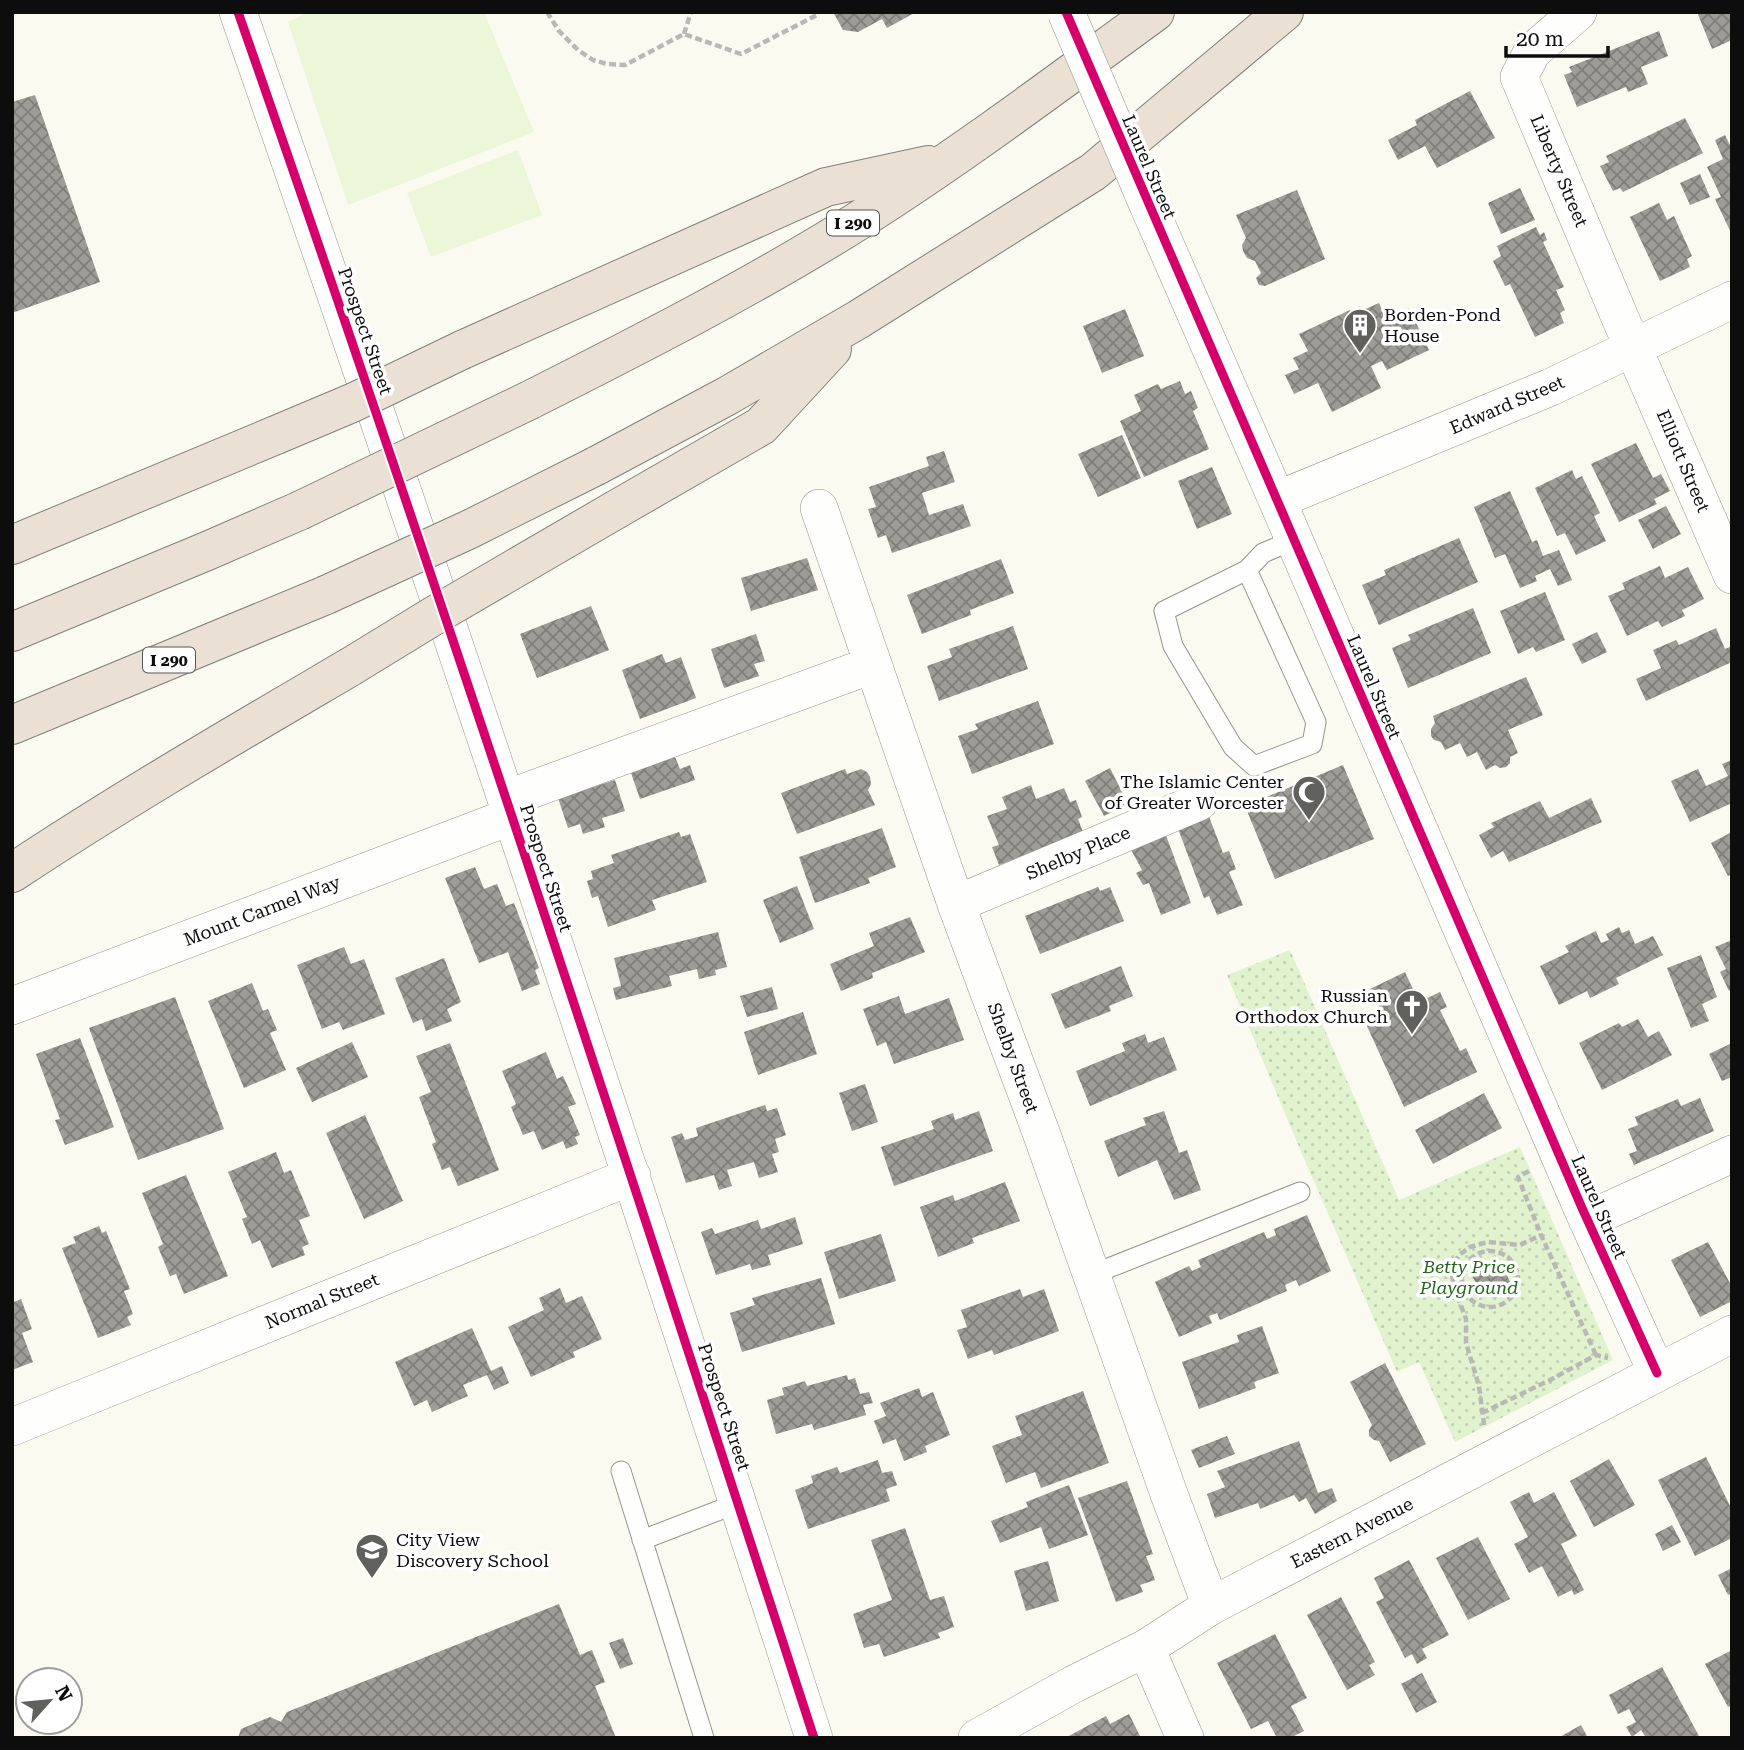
<svg xmlns="http://www.w3.org/2000/svg" width="1744" height="1750" viewBox="0 0 1744 1750" font-family="'Roboto Serif',serif">
  <style>
    .grass { fill: url(#grass-dots) }
    .pitch { fill: #ecf6d9 }
    .building { fill: url(#building-cross-hatch) }
    .lines { fill: none; stroke-linecap: round; stroke-linejoin: round }
    .lane-casing { stroke: #94948f; stroke-width: 21 }
    .street-casing { stroke: #94948f; stroke-width: 38 }
    .highway-casing { stroke: #81817c; stroke-width: 40 }
    .path { stroke: #b8b8b6; stroke-width: 4.5; stroke-dasharray: 7 3.5; stroke-linecap: butt }
    .lane { stroke: #fefefd; stroke-width: 19 }
    .street { stroke: #fefefd; stroke-width: 37 }
    .highway { stroke: #eae0d4; stroke-width: 38 }
    .street-bridge-casing { stroke: #94948f; stroke-width: 38; stroke-linecap: butt }
    .highway-bridge-casing { stroke: #81817c; stroke-width: 40; stroke-linecap: butt }
    .street-bridge { stroke: #fefefd; stroke-width: 37 }
    .highway-bridge { stroke: #eae0d4; stroke-width: 38 }
    .cycleway-casing { stroke: #fff; stroke-width: 13 }
    .cycleway { stroke: #d6006c; stroke-width: 9 }
    .labels { text-anchor: middle; stroke-width: 7; stroke-linejoin: round; paint-order: stroke }
    .shield { fill: #fff; stroke: #565656; stroke-width: 2 }
    .shield-label { font-size: 16px; font-weight: bold; fill: #0d0d0d }
    .street-label { font-size: 18px; fill: #0d0d0d; stroke: #fff }
    .poi-label { font-size: 18px; fill: #0d0d0d; stroke: #fff; text-anchor: start }
    .park-label { font-size: 18px; font-style: italic; fill: #24671a; stroke: #fff }
  </style>
  <defs>
    <pattern id="grass-dots" width="8" height="8" patternUnits="userSpaceOnUse" patternTransform="scale(1.75)"><rect width="8" height="8" fill="#e1f2cf"/><path d="M2 2h.1M6 6h.1" fill="none" stroke="#c0ceb1" stroke-width="1.8" stroke-linecap="round"/></pattern>
    <pattern id="building-cross-hatch" width="8" height="8" patternUnits="userSpaceOnUse" patternTransform="scale(1.75)"><rect width="8" height="8" fill="#9e9c96"/><path d="M0 0l8 8M0 8l8-8" fill="none" stroke="#7f7e79"/></pattern>
  </defs>
  <rect width="100%" height="100%" fill="#fbfaf0"/>
  <path class="grass" d="M1290,950L1399,1200L1520,1147L1613,1360L1455,1442L1419,1362L1397,1372L1299,1147L1227,975Z"/>
  <path class="pitch" d="M309,12H484L534,132L348,205L288,22Z
    M518,150L542,215L431,257L407,193Z"/>
  <path class="building" d="M833,12H916L887,28L882,19L858,32L843,30Z
    M1697,12H1732V40L1712,49Z
    M1659,31L1668,56L1641,67L1648,84L1628,92L1626,87L1577,107L1564,75L1572,72L1569,67Z
    M1470,91L1495,138L1437,168L1425,146L1398,160L1388,140L1417,125L1415,120Z
    M35,95L100,282L12,313V102Z
    M1685,118L1703,153L1623,192L1620,188L1613,191L1600,166L1609,162L1606,156Z
    M1725,135L1732,149V235L1715,199L1721,197L1707,167L1723,159L1715,140Z
    M1700,174L1710,197L1690,205L1680,183Z
    M1520,188L1535,220L1501,234L1488,203Z
    M1297,190L1325,259L1265,286L1259,285L1256,278L1261,273L1255,261L1247,258L1243,251L1242,245L1246,238L1236,215Z
    M1659,203L1667,220L1674,216L1692,256L1687,259L1690,267L1660,281L1630,217Z
    M1536,227L1540,235L1544,232L1547,240L1543,242L1564,287L1556,290L1565,310L1560,313L1564,323L1535,337L1510,284L1505,286L1493,261L1501,256L1497,246Z
    M1379,303L1386,319L1409,308L1429,350L1387,370L1382,361L1371,366L1381,388L1332,412L1318,383L1294,394L1285,375L1299,369L1293,358L1308,351L1299,334L1350,310L1352,315Z
    M1125,309L1144,356L1102,373L1083,326Z
    M1180,381L1185,394L1191,391L1198,408L1193,411L1209,449L1144,477L1120,421L1141,411L1134,395L1158,384L1161,389Z
    M1122,435L1141,478L1098,497L1078,454Z
    M1636,443L1653,478L1661,474L1670,491L1654,499L1657,504L1619,522L1591,464Z
    M944,451L955,482L922,493L929,515L963,504L971,526L892,553L886,535L878,538L868,509L876,507L869,487L929,466L926,457Z
    M1212,467L1232,514L1197,529L1178,481Z
    M1572,470L1576,479L1582,476L1600,513L1594,516L1606,541L1576,555L1565,533L1557,536L1535,488Z
    M1510,491L1532,542L1537,540L1543,556L1559,550L1572,580L1558,586L1550,569L1535,576L1537,581L1520,588L1505,554L1495,558L1474,507Z
    M1666,506L1681,534L1653,549L1638,520Z
    M1459,538L1478,582L1379,625L1362,585L1386,575L1384,570Z
    M807,558L818,590L751,611L741,578Z
    M1001,559L1014,593L970,610L971,615L922,634L907,595Z
    M1660,566L1665,578L1688,567L1704,599L1682,610L1685,616L1662,627L1658,621L1627,636L1608,596L1625,589L1622,583Z
    M1545,592L1565,640L1536,652L1533,647L1518,654L1500,611Z
    M591,606L609,650L537,678L520,634Z
    M1473,608L1491,653L1408,688L1392,648L1411,640L1408,635Z
    M1013,626L1028,669L939,701L927,666L952,657L949,649Z
    M1716,628L1725,649L1732,646V662L1646,701L1636,679L1661,668L1653,650L1676,640L1679,645Z
    M1597,632L1607,652L1582,664L1572,644Z
    M756,634L765,661L754,664L759,676L724,688L711,649Z
    M662,654L666,663L681,657L696,698L640,719L622,670Z
    M1526,677L1543,715L1508,730L1518,753L1510,757V763L1506,767L1500,768L1495,765L1486,770L1477,752L1467,757L1460,743L1445,750L1441,742L1434,740L1431,736V729L1435,723L1433,716Z
    M1038,701L1054,744L972,774L958,736L978,729L975,724Z
    M675,757L680,769L690,765L695,780L640,799L631,773Z
    M1732,760V803L1690,822L1671,781L1698,769L1706,786L1728,776L1722,764Z
    M1343,765L1374,839L1275,879L1245,806Z
    M1110,768L1128,804L1104,816L1085,781Z
    M845,769L847,774L861,769L867,772L870,777L871,784L868,790L875,805L797,834L781,793Z
    M615,780L625,811L602,818L605,827L583,834L580,824L568,828L558,798Z
    M1031,785L1036,799L1064,788L1070,802L1076,800L1082,817L1078,819L1083,832L999,865L992,847L999,845L987,816L1007,809L1002,797Z
    M1591,798L1602,822L1509,862L1503,851L1491,858L1479,835L1494,827L1491,823L1540,801L1549,818Z
    M1208,814L1223,853L1229,851L1236,869L1229,872L1243,905L1217,915L1209,896L1204,898L1177,826Z
    M882,828L896,867L868,878L870,883L815,903L799,857Z
    M1164,830L1191,903L1161,915L1149,883L1143,885L1136,873L1142,870L1129,846Z
    M679,832L681,837L690,834L707,882L652,900L656,910L608,927L598,896L592,898L587,881L593,879L591,871L614,863L611,855Z
    M1732,832V874L1728,876L1711,843Z
    M475,867L484,889L497,884L506,906L514,903L539,968L535,970L540,984L522,991L508,952L479,963L445,878Z
    M797,886L814,929L780,943L763,900Z
    M1098,887L1100,891L1110,887L1124,921L1040,954L1025,916Z
    M910,917L925,952L872,973L873,978L841,991L830,964L874,946L869,933Z
    M1619,927L1622,933L1629,930L1635,944L1653,936L1663,955L1616,978L1619,984L1590,998L1587,991L1559,1005L1540,966L1569,952L1565,946L1596,931L1601,943L1609,940L1606,934Z
    M718,932L727,967L715,970L716,975L699,979L697,969L669,976L672,986L616,1000L613,988L621,986L614,958Z
    M1732,940V989L1729,991L1720,972L1726,969L1715,947Z
    M344,947L351,964L364,959L385,1014L343,1030L339,1022L322,1029L297,965Z
    M1701,955L1717,997L1702,1004L1709,1021L1691,1028L1667,968Z
    M444,958L461,1002L447,1009L452,1021L426,1031L422,1019L413,1023L395,978Z
    M1121,966L1133,996L1109,1006L1111,1011L1065,1029L1051,994Z
    M1405,972L1419,1002L1440,992L1447,1007L1440,1010L1460,1051L1466,1048L1477,1072L1404,1107L1366,1024L1384,1016L1370,989Z
    M252,983L263,1011L268,1009L277,1030L270,1033L286,1070L244,1088L208,1001Z
    M772,987L778,1009L747,1017L740,996Z
    M899,996L905,1014L949,998L964,1040L894,1064L886,1042L877,1046L863,1009Z
    M175,997L224,1129L138,1160L89,1028Z
    M803,1012L817,1054L758,1075L744,1032Z
    M1638,1019L1648,1037L1659,1031L1672,1055L1602,1090L1579,1043L1619,1023L1622,1027Z
    M1145,1034L1148,1043L1164,1037L1177,1070L1090,1106L1076,1071L1125,1051L1122,1043Z
    M80,1038L114,1127L65,1145L55,1120L60,1119L36,1054Z
    M352,1042L368,1077L312,1102L296,1068Z
    M450,1043L499,1170L458,1186L450,1167L442,1170L432,1144L436,1142L419,1097L431,1092L416,1056Z
    M1732,1043V1077L1722,1081L1709,1054Z
    M546,1052L557,1079L563,1076L576,1104L568,1107L580,1135L575,1137L578,1144L566,1149L563,1141L542,1150L534,1131L523,1135L511,1107L516,1104L502,1071Z
    M865,1084L878,1122L852,1131L839,1093Z
    M1484,1093L1502,1128L1433,1164L1415,1130Z
    M1700,1098L1714,1131L1634,1165L1629,1154L1637,1151L1628,1129L1638,1125L1635,1117L1678,1099L1681,1106Z
    M765,1105L767,1111L777,1108L786,1135L775,1139L779,1152L772,1154L778,1172L759,1178L754,1162L727,1170L732,1186L719,1190L714,1175L686,1183L671,1137L682,1133L685,1140L698,1136L696,1128Z
    M979,1111L993,1151L894,1186L881,1147L934,1129L931,1121L953,1113L955,1120Z
    M1164,1111L1179,1153L1187,1150L1201,1190L1174,1200L1157,1160L1118,1177L1104,1141L1146,1125L1143,1118Z
    M365,1115L403,1201L364,1219L326,1133Z
    M276,1152L284,1173L291,1170L310,1216L299,1220L309,1244L302,1247L305,1255L272,1268L260,1240L252,1244L242,1219L247,1217L228,1172Z
    M186,1175L228,1276L184,1294L176,1274L170,1276L158,1247L163,1244L142,1193Z
    M1005,1182L1020,1221L972,1238L974,1243L938,1257L920,1207L953,1195L955,1201Z
    M1307,1215L1331,1271L1299,1286L1296,1280L1285,1285L1287,1291L1220,1320L1217,1313L1209,1316L1212,1323L1179,1337L1155,1282L1189,1266L1192,1271L1201,1267L1198,1260L1264,1232L1267,1239L1276,1235L1274,1229Z
    M795,1217L803,1244L768,1255L771,1265L752,1270L750,1264L716,1275L701,1232L712,1228L715,1234L758,1220L761,1229Z
    M99,1226L102,1233L106,1231L130,1289L124,1291L133,1314L127,1317L131,1325L98,1338L62,1248L76,1243L73,1237Z
    M881,1234L896,1281L839,1299L824,1252Z
    M1708,1242L1732,1287V1301L1700,1317L1671,1260Z
    M1484,1263L1503,1266L1510,1282L1497,1298L1480,1295L1473,1277Z
    M821,1278L835,1324L742,1352L730,1313L755,1305L752,1298Z
    M560,1288L566,1303L582,1296L602,1339L573,1352L575,1357L531,1377L508,1327L544,1310L539,1298Z
    M1020,1289L1023,1297L1044,1289L1059,1331L994,1355L992,1350L968,1359L957,1330L967,1327L961,1310Z
    M21,1299L32,1329L22,1333L33,1362L12,1370V1303Z
    M1262,1326L1279,1373L1254,1382L1256,1388L1199,1409L1182,1362L1239,1342L1237,1335Z
    M472,1328L491,1371L502,1366L509,1383L494,1390L487,1375L463,1385L468,1396L432,1412L427,1400L414,1406L395,1362Z
    M1385,1363L1426,1444L1390,1462L1379,1441L1374,1440L1369,1436V1430L1372,1425L1350,1382Z
    M847,1375L848,1380L855,1378L860,1394L869,1392L873,1403L863,1405L866,1415L814,1430L812,1424L776,1434L767,1400L784,1395L782,1388L805,1381L807,1386Z
    M919,1388L922,1397L933,1392L950,1435L925,1446L927,1452L904,1461L896,1439L883,1444L874,1421L886,1416L880,1403Z
    M1083,1391L1109,1463L1041,1488L1035,1472L1006,1483L992,1446L1022,1435L1015,1416Z
    M1227,1436L1235,1454L1199,1468L1191,1450Z
    M1299,1441L1318,1493L1332,1488L1337,1501L1315,1514L1306,1498L1299,1502L1294,1495L1260,1509L1258,1503L1215,1518L1207,1494L1225,1487L1217,1471Z
    M1706,1457L1732,1510V1538L1695,1556L1658,1480Z
    M1609,1459L1635,1505L1594,1527L1570,1481Z
    M878,1460L882,1473L892,1471L897,1485L886,1489L890,1501L808,1529L795,1490L813,1483L811,1476L837,1467L840,1473Z
    M1127,1481L1153,1554L1146,1556L1155,1580L1140,1585L1143,1592L1116,1602L1078,1498Z
    M1069,1485L1088,1535L1049,1549L1041,1527L1000,1543L991,1521L1028,1507L1026,1502Z
    M1529,1492L1534,1503L1554,1492L1577,1536L1561,1544L1584,1590L1574,1595L1572,1590L1558,1597L1542,1566L1529,1573L1514,1544L1528,1537L1510,1502Z
    M1672,1525L1681,1542L1663,1551L1655,1534Z
    M905,1528L930,1600L944,1596L954,1627L938,1633L940,1638L884,1657L879,1644L864,1648L853,1614L892,1600L871,1540Z
    M1478,1537L1510,1599L1468,1620L1436,1558Z
    M1409,1560L1449,1635L1422,1649L1427,1658L1417,1664L1412,1654L1405,1658L1376,1602L1384,1598L1374,1578Z
    M1048,1561L1059,1601L1026,1611L1014,1571Z
    M1732,1568V1593L1728,1595L1718,1575Z
    M1341,1597L1375,1662L1369,1665L1375,1675L1347,1690L1307,1615Z
    M559,1604L580,1655L592,1650L605,1682L595,1686L616,1738H238L241,1729L270,1717L281,1722L287,1712Z
    M1275,1634L1307,1698L1291,1706L1304,1731L1290,1738H1277L1268,1721L1251,1729L1217,1663Z
    M623,1638L633,1664L620,1669L609,1643Z
    M1732,1650V1705L1728,1707L1705,1664Z
    M1662,1667L1700,1738H1644L1645,1736L1641,1730L1632,1737L1626,1727L1636,1722L1629,1709L1618,1714L1609,1695Z
    M1422,1673L1437,1702L1416,1713L1401,1684Z
    M1129,1714L1141,1738H1065L1106,1716L1110,1724Z
    M1581,1725L1588,1738H1558Z"/>
  <g class="lines">
    <defs>
      <path id="lane" d="M1247,570L1316,722L1312,744L1254,766L1233,747L1173,646L1164,611L1247,570L1263,553L1294,540
        M1091,1275L1300,1192
        M621,1471L704,1738
        M642,1540L738,1503"/>
      <path id="street" d="M238,12C438,585 627,1161 814,1738
        M1578,12L1532,52L1519,77L1621,320L1732,575
        M1148,205L1277,500L1582,1208L1657,1373
        M1277,500L1551,387L1732,300
        M819,508L956,904L1042,1135L1169,1494L1211,1606
        M506,799L872,665
        M956,904L1199,802
        M12,1006L512,816
        M1587,1220L1732,1154
        M12,1427L632,1176
        M1146,1648L1185,1738
        M977,1738L1074,1684L1146,1648L1211,1606L1732,1334"/>
      <path id="highway" d="M462,350L826,187L928,165
        M530,400C635,347 741,293 842,231C950,164 1052,87 1155,12
        M596,466L727,396L859,319L1093,172L1284,12
        M617,509L761,426L832,349
        M12,545L276,435
        M12,632L207,551L299,511
        M12,725L326,595
        M12,873C122,800 236,734 350,667"/>
    </defs>
    <use href="#lane" class="lane-casing"/>
    <use href="#street" class="street-casing"/>
    <use href="#highway" class="highway-casing"/>
    <path class="path" d="M547,12L559,31L578,50L593,60L607,64L625,65L684,34L741,54L817,15L819,12
      M684,34L691,12
      M1529,1171L1518,1177L1541,1235L1596,1355
      M1462 1279a28 28 0 1 1 56 0a28 28 0 1 1-56 0Z
      M1482,1413L1550,1380L1596,1355L1608,1358
      M1484,1425L1479,1386L1466,1343V1319L1454,1287L1451,1269L1459,1255L1470,1247L1488,1242L1520,1245L1541,1235"/>
    <use href="#lane" class="lane"/>
    <use href="#street" class="street"/>
    <use href="#highway" class="highway"/>
    <defs>
      <path id="street-bridge" d="M1066,12L1148,205"/>
      <path id="highway-bridge" d="M276,435L352,403L462,350
        M299,511L530,400
        M326,595L468,530L596,466
        M350,667L435,615L617,509"/>
    </defs>
    <use href="#street-bridge" class="street-bridge-casing"/>
    <use href="#highway-bridge" class="highway-bridge-casing"/>
    <use href="#street-bridge" class="street-bridge"/>
    <use href="#highway-bridge" class="highway-bridge"/>
    <defs>
      <path id="cycleway" d="M238,12C438,585 627,1161 814,1738
        M1066,12L1277,500L1582,1208L1657,1373"/>
    </defs>
    <use href="#cycleway" class="cycleway-casing"/>
    <use href="#cycleway" class="cycleway"/>
  </g>
  <defs>
    <symbol id="building-pin" viewBox="-11 -11 22 30"><path d="M0 17L-7.5 6A9.5 9.5 0 1 1 7.5 6Z" fill="#60605c" stroke="#fff"/><path d="M-4-6H4V6H1V3H-1V6H-4ZM-2.5-4.3h1.7v1.8h-1.7ZM.8-4.3h1.7v1.8H.8ZM-2.5-1h1.7V.8h-1.7ZM.8-1h1.7V.8H.8Z" fill="#fff"/></symbol>
    <symbol id="mosque-pin" viewBox="-11 -11 22 30"><path d="M0 17L-7.5 6A9.5 9.5 0 1 1 7.5 6Z" fill="#60605c" stroke="#fff"/><path d="M3.5-4.9A6 6 0 1 0 3.5 4.9A5 5 0 1 1 3.5-4.9Z" fill="#fff"/></symbol>
    <symbol id="church-pin" viewBox="-11 -11 22 30"><path d="M0 17L-7.5 6A9.5 9.5 0 1 1 7.5 6Z" fill="#60605c" stroke="#fff"/><path d="M-1.2-6h2.4v3.5h3.3v2.4h-3.3V6h-2.4V-.1h-3.3v-2.4h3.3Z" fill="#fff"/></symbol>
    <symbol id="school-pin" viewBox="-11 -11 22 30"><path d="M0 17L-7.5 6A9.5 9.5 0 1 1 7.5 6Z" fill="#60605c" stroke="#fff"/><path d="M0-5L7-2L0 1L-7-2ZM-4 1L0 2.5L4 1V4Q0 6-4 4Z" fill="#fff"/></symbol>
  </defs>
  <g fill-rule="evenodd">
    <use href="#building-pin" x="1341" y="306" width="38" height="52"/>
    <use href="#mosque-pin" x="1290" y="773" width="38" height="52"/>
    <use href="#church-pin" x="1393" y="987" width="38" height="52"/>
    <use href="#school-pin" x="353" y="1531" width="38" height="52"/>
  </g>
  <g class="labels">
    <g class="shield">
      <rect x="827" y="210.5" width="52" height="25" rx="5"/>
      <rect x="143" y="647.5" width="52" height="25" rx="5"/>
    </g>
    <g class="shield-label">
      <text x="853" y="229">I 290</text>
      <text x="169" y="666">I 290</text>
    </g>
    <g class="street-label">
      <text transform="translate(1149 167) rotate(67)" y="6">Laurel Street</text>
      <text transform="translate(1559 171) rotate(67)" y="6">Liberty Street</text>
      <text transform="translate(365 331) rotate(71)" y="6">Prospect Street</text>
      <text transform="translate(1507 405) rotate(-23)" y="6">Edward Street</text>
      <text transform="translate(1683 461) rotate(67)" y="6">Elliott Street</text>
      <text transform="translate(1374 687) rotate(67)" y="6">Laurel Street</text>
      <text transform="translate(1078 853) rotate(-23)" y="6">Shelby Place</text>
      <text transform="translate(546 868) rotate(72)" y="6">Prospect Street</text>
      <text transform="translate(262 911) rotate(-21)" y="6">Mount Carmel Way</text>
      <text transform="translate(1013 1058) rotate(70)" y="6">Shelby Street</text>
      <text transform="translate(1599 1207) rotate(66)" y="6">Laurel Street</text>
      <text transform="translate(322 1301) rotate(-22)" y="6">Normal Street</text>
      <text transform="translate(724 1407) rotate(72)" y="6">Prospect Street</text>
      <text transform="translate(1352 1533) rotate(-27)" y="6">Eastern Avenue</text>
    </g>
    <g class="poi-label">
      <text x="1384" y="321">Borden-Pond<tspan x="1384" dy="21">House</tspan></text>
      <text x="1284" y="788" text-anchor="end">The Islamic Center<tspan x="1284" dy="21">of Greater Worcester</tspan></text>
      <text x="1388" y="1002" text-anchor="end">Russian<tspan x="1388" dy="21">Orthodox Church</tspan></text>
      <text x="396" y="1546">City View<tspan x="396" dy="21">Discovery School</tspan></text>
    </g>
    <g class="park-label">
      <text x="1469" y="1273">Betty Price<tspan x="1469" dy="21">Playground</tspan></text>
    </g>
  </g>
  <rect width="1744" height="1750" fill="none" stroke="#0d0d0d" stroke-width="28"/>
  <g transform="translate(49 1701) rotate(63)"><circle r="33" fill="#ffffff" stroke="#9e9e9e" stroke-width="2"/>
  <path d="M0-5L12 26L0 18L-12 26Z" fill="#60605c"/>
  <text y="-10" font-size="19" font-weight="bold" text-anchor="middle" fill="#0d0d0d">N</text>
  </g>
  <path d="M1506 46v10h102v-10" fill="none" stroke="#0d0d0d" stroke-width="3.5"/>
  <text x="1516" y="46" font-size="21" fill="#0d0d0d" stroke="#ffffff" stroke-width="5" paint-order="stroke">20 m</text>
</svg>
